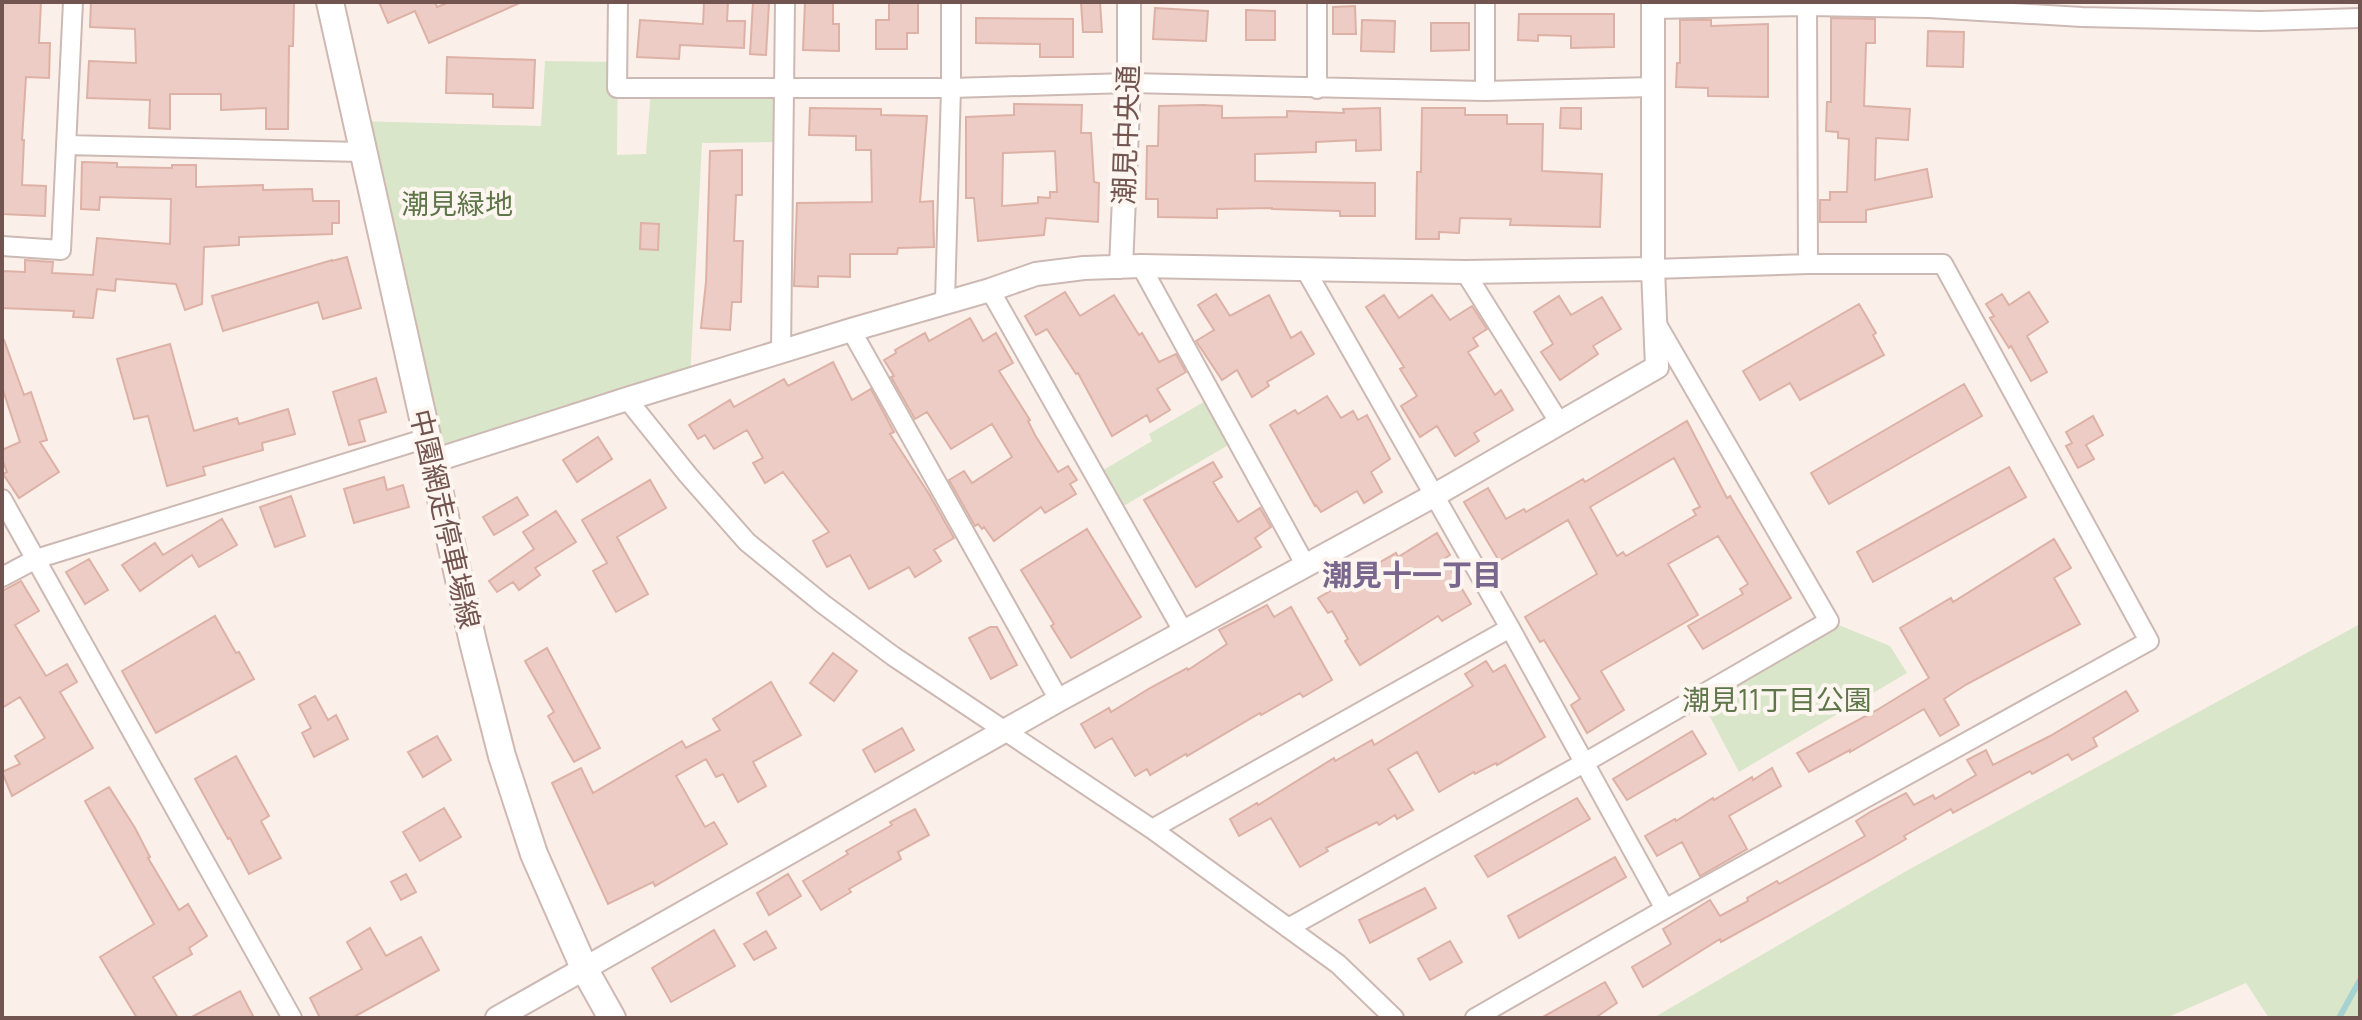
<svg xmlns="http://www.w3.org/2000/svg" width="2362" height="1020" viewBox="0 0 2362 1020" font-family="Manrope,'Noto Sans JP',sans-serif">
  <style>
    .green { fill: #dae6c9 }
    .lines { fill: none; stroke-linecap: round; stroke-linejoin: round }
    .stream { stroke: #a7d2d1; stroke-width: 6 }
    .building { fill: #ecccc4; stroke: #ddb1a6; stroke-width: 2; fill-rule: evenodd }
    .minor-casing { stroke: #cdb9b3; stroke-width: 22 }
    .tertiary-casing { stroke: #cdb9b3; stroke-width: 26 }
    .secondary-casing { stroke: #cfb8b1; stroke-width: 30 }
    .minor { stroke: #fff; stroke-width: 18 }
    .tertiary { stroke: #fff; stroke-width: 22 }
    .secondary { stroke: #fff; stroke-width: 26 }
    .labels { text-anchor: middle; stroke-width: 8; stroke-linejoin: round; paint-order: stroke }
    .street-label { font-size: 28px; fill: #725550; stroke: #fdf5ef }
    .park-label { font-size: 28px; fill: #5e7649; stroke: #fdf5ef }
    .neighbourhood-label { font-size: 30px; font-weight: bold; fill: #7a678d; stroke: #fdf5ef }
  </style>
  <rect width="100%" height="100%" fill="#faf0e9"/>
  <path class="green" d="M545,61L618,62L617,155L646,154L651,89H784L783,142L702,143L690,380L433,461L356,121L541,126Z
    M1212,397L1237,440L1115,511L1095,475L1152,441L1149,434Z
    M1829,621L1890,646L1907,673L1739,772L1699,696Z
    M2360,624V1018H2269L2246,983L2166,1018H1653L1908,870Z"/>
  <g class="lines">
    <path class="stream" d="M2339,1018L2360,980"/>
  </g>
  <path class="building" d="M2,2H41L39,43H50L49,78L26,77L22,140H24L22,185L46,186L45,216L2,214Z
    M91,2H294L293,46H289L288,129H266V108L221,110V94H170V129L149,128L150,100L87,98L89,61L136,63L135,29L90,27Z
    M379,2H435L437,7L450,2H522L429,43L415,11L388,23Z
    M704,2H728L727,21H745L744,48L680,45L679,59L637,57L640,20L703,24Z
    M753,2L769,3L766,55L750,54Z
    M805,2H833V24H839V51L803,50Z
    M889,2H918V33H907V49H876V20H889Z
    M1081,2H1100L1102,32H1083Z
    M1355,6L1356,34H1333V7Z
    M1155,8L1208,11L1206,41L1153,39Z
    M1246,10L1275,11V40H1246Z
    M1519,14H1614V47L1571,48V36L1538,35V41L1518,40Z
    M976,18L1073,19V57H1040V44L976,43Z
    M1831,18L1875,19V43H1866L1864,106L1910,109L1908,140L1876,138L1875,180L1927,169L1932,197L1866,210V222H1820V200H1830V192H1847L1849,139L1838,138V132L1826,131L1827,102H1831Z
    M1362,20L1395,21L1394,52L1361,51Z
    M1680,20H1711V26L1768,24V97L1708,96V88L1676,87L1677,63H1680Z
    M1431,23H1469V50L1431,51Z
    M1928,31L1964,32L1963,67L1927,66Z
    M447,57L535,60L533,108L493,107V94L446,93Z
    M1014,104L1082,105L1081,133H1091L1094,182L1099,183L1098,222L1046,218L1044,235L978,241L974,198H966V117L1014,115ZM1055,151L1057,192H1050V198L1038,197V203L1002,206L1003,153Z
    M1203,105L1222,106V118L1287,117V111L1344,113L1343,109L1380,108L1381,150L1356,151V140L1316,142V152L1255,154V181L1375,183V216H1340V211L1272,209V208L1217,209V218L1158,217V199H1146L1147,146H1158L1159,106Z
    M810,108L881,109V115L927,116L920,202L933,201L934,247L898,248L897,254H850V277L818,276V287L794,286L797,203L872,202L871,150H856V136L809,135Z
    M1422,108H1465V115H1507V124H1543L1542,171L1602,174L1600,227L1510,225L1511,219L1460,218L1459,233L1439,232V239H1416L1417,172H1421Z
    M1561,108H1581V129L1560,128Z
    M742,150V195H736L734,241H743L741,302H732L730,330L701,328L706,282L710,151Z
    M82,162L117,163V167L172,168V165H196V187L263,185V190L312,189L313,201H339V223H332V234L239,237V245L204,247L202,304L185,310L176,284L116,279L115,291L97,289L93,318L73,317L74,311L2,308V271L25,272V260L53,262L52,273L93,275L97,238L170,244L171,199L100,197L99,210L81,209Z
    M641,223L659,224L658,250L640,249Z
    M347,257L361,308L323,319L318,302L223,331L212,296L332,260V261Z
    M1065,292L1080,316L1114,295L1139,335L1142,333L1159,362L1176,354L1186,372L1157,389L1170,410L1150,422L1147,415L1112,436L1078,373L1076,374L1047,329L1036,335L1025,316Z
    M2029,292L2048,322L2027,336L2047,372L2031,381L2011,346L2009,348L1990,318L1994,316L1986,304L2002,294L2009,305Z
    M1216,294L1230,316L1269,295L1291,338L1301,332L1314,354L1267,382L1269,386L1252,397L1237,370L1222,380L1196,341L1214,330L1198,305Z
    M1384,295L1399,318L1432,295L1450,320L1472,306L1487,329L1473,338L1478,346L1468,352L1495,395L1501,390L1513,410L1474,433L1479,441L1455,456L1437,426L1420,437L1401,406L1417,396L1400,369L1404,367L1366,307Z
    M1559,296L1571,315L1602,297L1621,329L1593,346L1598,354L1560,380L1541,352L1553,344L1534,312Z
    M1859,304L1876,333L1873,335L1884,355L1800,400L1790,383L1760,400L1743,371Z
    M970,318L983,341L996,333L1013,363L999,371L1030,420L1028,421L1035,435L1058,472L1068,466L1077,480L1070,484L1076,494L1045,513L1041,507L994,541L984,527L982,529L978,524L975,526L949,480L964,471L972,483L1012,457L992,424L951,449L927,412L915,419L891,377L894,376L884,360L896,353L895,350L925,333L929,341Z
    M2,340H4L24,395L31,392L47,440L40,442L59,472L19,498L3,474L7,472L2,459V450L20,442L2,387Z
    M170,344L194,431L237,418L239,424L288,409L295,434L262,443L263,450L203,467L205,475L167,486L148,416L134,419L117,359Z
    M833,362L852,400L871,389L894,432L890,434L929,494L954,538L934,550L941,561L915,577L909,567L869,589L850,555L827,567L813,541L829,532L783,472L765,483L753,463L763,458L747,430L714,449L705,435L698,439L689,425L730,400L734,407L784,379L788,386Z
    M376,378L386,412L359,420L365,441L349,445L333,392Z
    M1964,384L1982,416L1829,504L1811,473Z
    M1327,396L1341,418L1353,411L1358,420L1367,415L1390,459L1371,472L1382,492L1364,503L1357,491L1321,512L1316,505L1315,506L1270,425L1295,410L1298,414Z
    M2093,416L2103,435L2086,445L2094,459L2078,468L2066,446L2072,443L2066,432Z
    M1687,421L1727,498L1730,496L1791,598L1703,649L1688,626L1743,594L1740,589L1748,584L1718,536L1668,564L1698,615L1601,671L1624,710L1587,733L1571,705L1580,699L1544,640L1540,642L1525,617L1597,574L1568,520L1499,561L1464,502L1488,488L1506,519L1524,509L1526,512L1583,479L1585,482ZM1674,458L1700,507L1693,510L1696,515L1626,556L1623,552L1617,556L1590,507Z
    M598,437L612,459L577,482L563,460Z
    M1213,462L1222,477L1213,482L1238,522L1260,508L1271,527L1255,538L1261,547L1196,587L1144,500Z
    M2009,467L2026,497L1873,582L1857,552Z
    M384,477L387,490L403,485L409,507L354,523L344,489Z
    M650,480L666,508L617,537L648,594L616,612L593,571L607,563L582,520Z
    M291,496L305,536L275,547L260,507Z
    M517,497L528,515L494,535L483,517Z
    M556,511L576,542L535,568L540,575L519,590L513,582L497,592L489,581L534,549L523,532Z
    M222,519L237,545L199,567L192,555L140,591L122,565L155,543L163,555Z
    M1087,529L1141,617L1071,658L1051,626L1054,624L1021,570Z
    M1437,533L1450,555L1444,559L1471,604L1442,621L1438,616L1360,665L1345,641L1348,639L1332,611L1328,613L1318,598L1396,553L1398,557Z
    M2054,539L2071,568L2054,578L2080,624L1967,684L1944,699L1959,725L1940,736L1924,709L1850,752V750L1809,772L1797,753L1877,710L1929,678L1900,628L1951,598L1953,602Z
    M89,559L108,590L85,604L66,572Z
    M21,581L39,611L15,625L46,676L67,664L77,682L60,692L93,748L12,796L2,772L20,764L15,756L45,738L20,697L2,708V591Z
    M1267,605L1274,617L1291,607L1332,680L1303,697L1300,693L1261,715L1260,713L1187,756L1186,754L1150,775L1147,769L1135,776L1112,738L1095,748L1081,724L1109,708L1111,712L1150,688L1187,668L1188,670L1227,644L1219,630Z
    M215,616L236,653L239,652L254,679L156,733L122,671Z
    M990,627H997L1017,665L991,679L969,638Z
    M547,648L600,748L574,762L548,716L554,712L525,661Z
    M833,653L857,671L834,701L810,683Z
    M1486,661L1493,672L1505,665L1545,737L1497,765L1496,763L1475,774L1474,772L1439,792L1417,752L1388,769L1413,810L1397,819L1395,815L1379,825L1377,822L1326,848L1328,851L1300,867L1271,818L1239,836L1230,819L1257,803L1258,805L1334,758L1335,761L1372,740L1374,745L1473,686L1465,674Z
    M771,682L801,735L753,762L766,786L738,802L723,774L716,777L706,759L676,776L705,827L714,822L727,844L655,886L653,882L608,904L552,783L581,768L593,793L682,741L686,748L720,730L713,719Z
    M2126,691L2138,711L2093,738L2097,746L2072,760L2068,754L2032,774L2030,771L1953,813L1951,809L1904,836L1906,839L1870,860L1721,942L1720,939L1643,987L1632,967L1671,944L1663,929L1710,900L1720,916L1748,901L1747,898L1777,881L1779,884L1865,836L1856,821L1870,812L1906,793L1914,805L1933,795L1935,799L1976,775L1967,760L1986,750L1993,765L2050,736Z
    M315,696L328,720L336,715L348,739L314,757L302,733L311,728L299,705Z
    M902,728L914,750L875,772L863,750Z
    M1692,731L1706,754L1627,800L1613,779Z
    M437,736L451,760L423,777L408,752Z
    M236,756L269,816L261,821L281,858L249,874L230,838L228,839L195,779Z
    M1772,768L1781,786L1729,816L1747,849L1700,876L1682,842L1657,856L1645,836L1675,819L1676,821L1713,798L1714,800L1752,777L1753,780Z
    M109,787L135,828L150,857L148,858L179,910L188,904L207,936L189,948L192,954L153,977L178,1018H137L100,957L154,924L85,801Z
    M1577,798L1590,819L1488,877L1475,856Z
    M444,808L461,837L420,861L403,832Z
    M915,809L929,835L898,852L901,859L849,889L851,892L821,910L803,881L848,854L846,851L892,825L890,822Z
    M1615,857L1626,877L1519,938L1508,916Z
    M406,874L416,892L401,900L391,882Z
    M788,874L801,896L769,915L757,893Z
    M1425,888L1436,908L1370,943L1359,920Z
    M370,928L386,956L421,937L439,970L352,1018H320L310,998L362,969L347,942Z
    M714,930L735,966L671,1002L652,968Z
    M766,931L776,948L754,960L744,944Z
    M1450,941L1462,962L1430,980L1418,959Z
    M1605,982L1617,1003L1595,1018H1541Z
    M240,991L254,1018H190Z"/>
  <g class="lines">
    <defs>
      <path id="minor" d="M618,2L617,88H951L1129,83L1485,91L1654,87
        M1317,2V89
        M1807,6L1808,264
        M1653,9L1807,6L1929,8L2082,17L2260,21L2360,18
        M1485,91V2
        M66,145L362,152
        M2,246L61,250L73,2
        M1141,266L1306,566
        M1305,269L1510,628L1665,909
        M1465,272L1559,422
        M990,290L1183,631
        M945,302L951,88V2
        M851,330L1059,700
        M781,352L785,2
        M627,399L688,475L747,542L823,604L893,656L1152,829L1338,964L1394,1018
        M2,499L292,1018
        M2,577L36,559L427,438
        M1152,829L1510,628
        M1288,928L1584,763L1829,621L1655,321
        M1475,1018L1665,909L2149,641L1943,264H1808L1653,269"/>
      <path id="tertiary" d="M1121,267L1129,83V2
        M433,461L627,399L851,330L990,290L1036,274L1084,268L1141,266L1465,272L1653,269
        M497,1018L1059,700L1435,495L1657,367L1653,269V2"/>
      <path id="secondary" d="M330,2L473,642L502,756L534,854L585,970L612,1018"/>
    </defs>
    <use href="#minor" class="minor-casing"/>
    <use href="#tertiary" class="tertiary-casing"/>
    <use href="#secondary" class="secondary-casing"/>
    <use href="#minor" class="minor"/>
    <use href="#tertiary" class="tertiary"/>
    <use href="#secondary" class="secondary"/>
  </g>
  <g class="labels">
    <g class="street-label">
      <text transform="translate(1126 135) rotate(-88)" y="10">潮見中央通</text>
      <text transform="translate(445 519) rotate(77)" y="10">中園網走停車場線</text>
    </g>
    <g class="park-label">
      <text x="457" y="214">潮見緑地</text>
      <text x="1777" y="710">潮見11丁目公園</text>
    </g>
    <g class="neighbourhood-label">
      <text x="1412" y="586">潮見十一丁目</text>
    </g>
  </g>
  <rect width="2362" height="1020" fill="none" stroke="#725550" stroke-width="8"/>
</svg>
